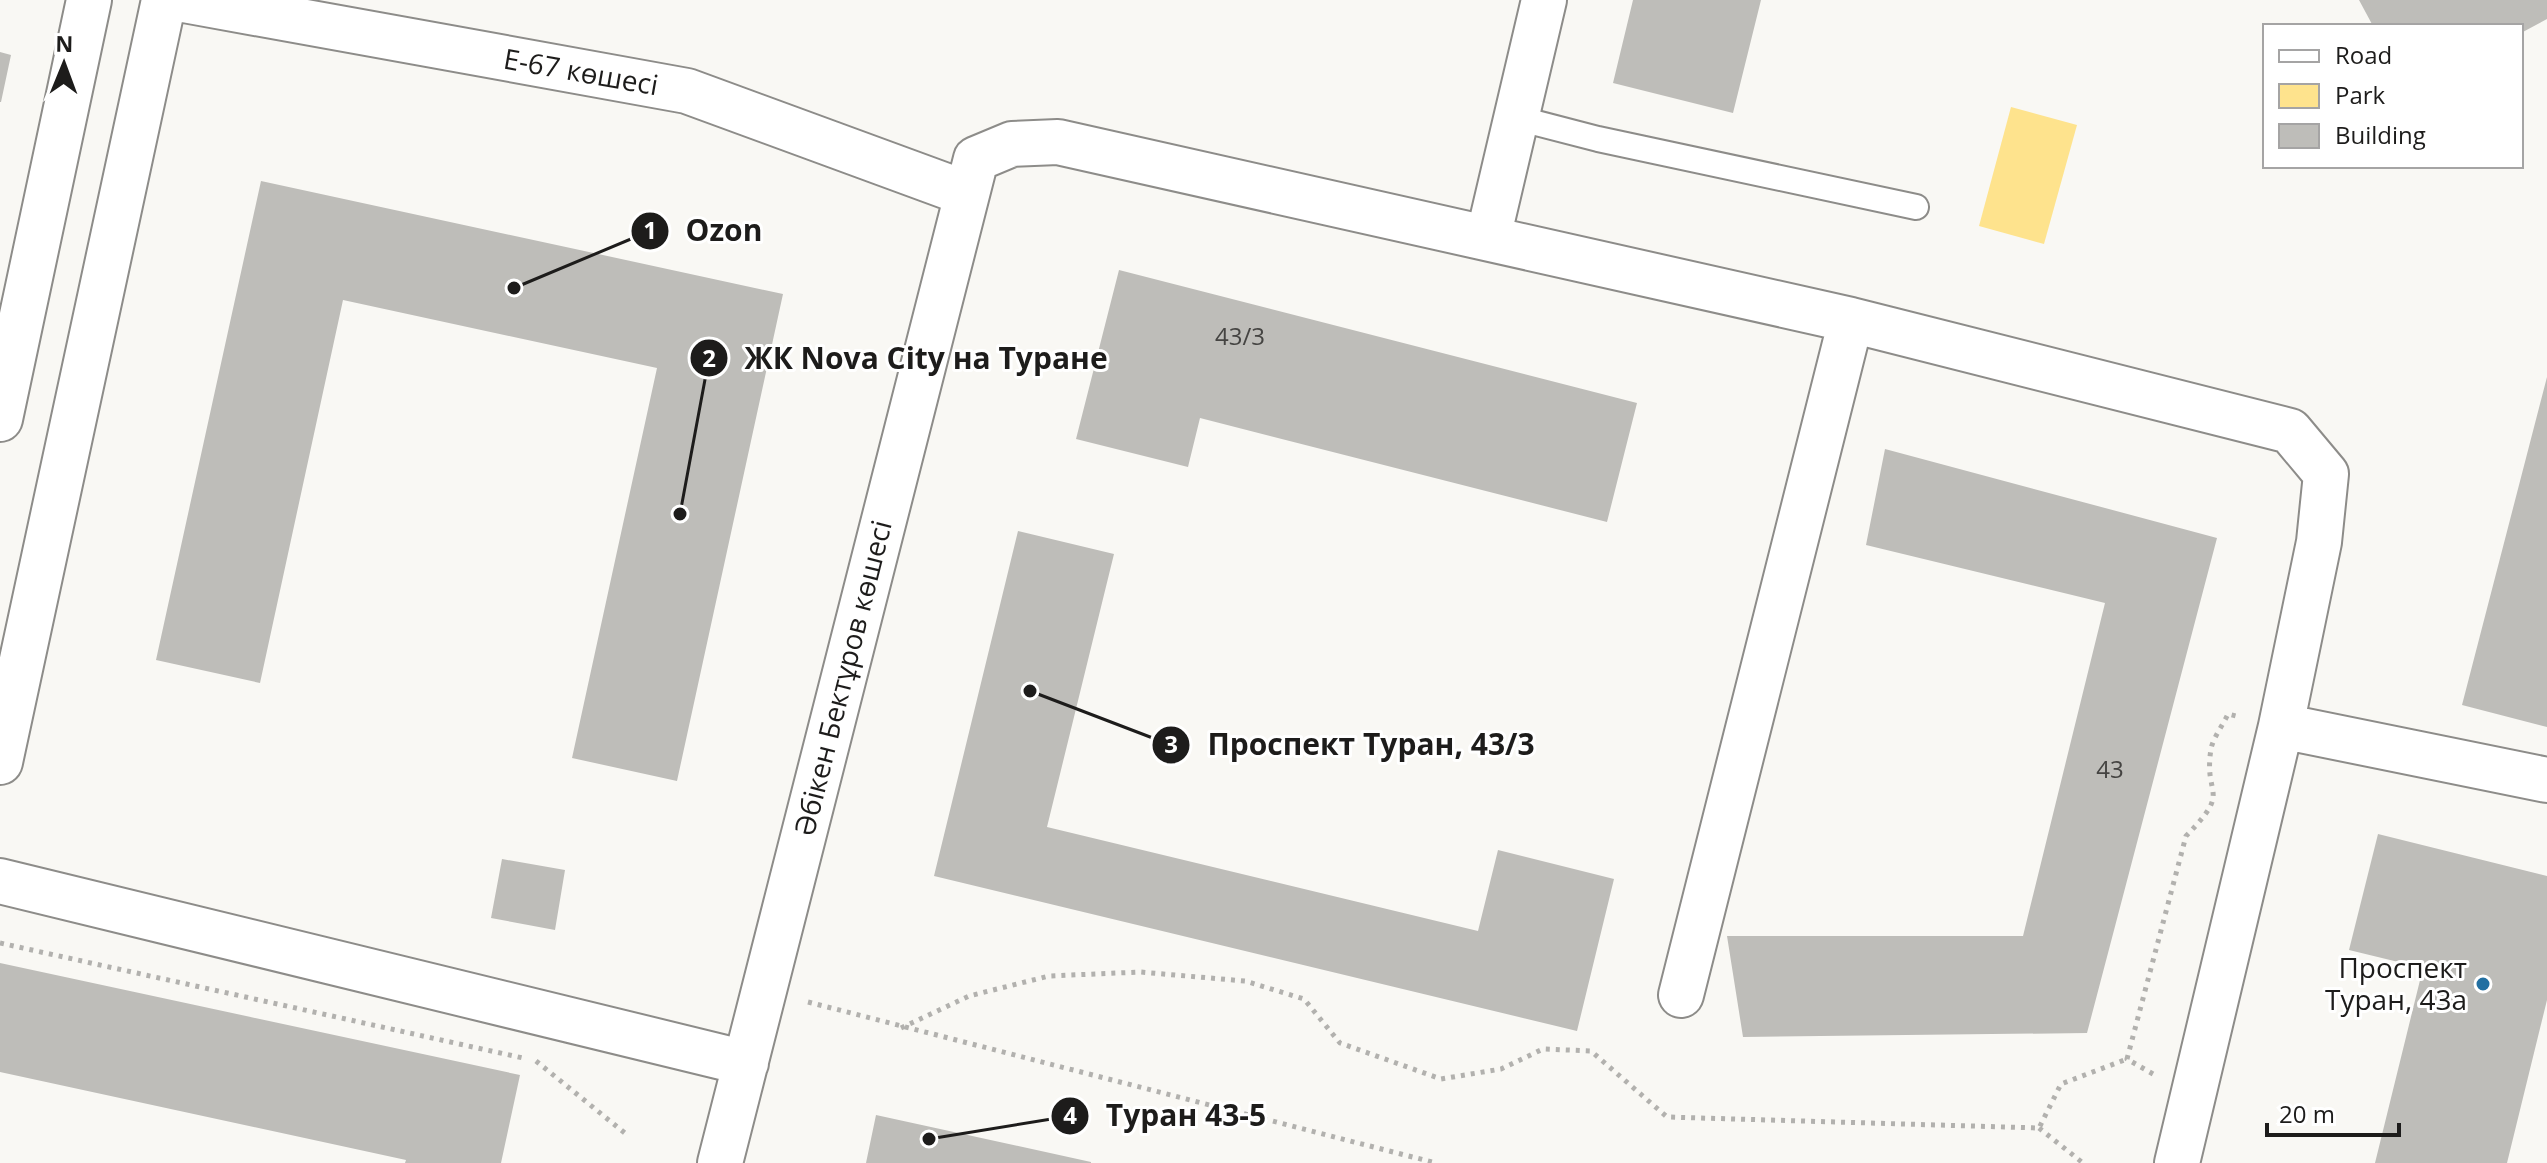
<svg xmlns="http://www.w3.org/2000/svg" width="2547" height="1163" viewBox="0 0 2547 1163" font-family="'Open Sans',sans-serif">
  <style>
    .green { fill: #fee38d }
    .building { fill: #bebdb9 }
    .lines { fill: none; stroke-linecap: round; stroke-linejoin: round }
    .service-casing { stroke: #8d8c89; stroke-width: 28 }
    .minor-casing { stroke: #8d8c89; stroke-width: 48 }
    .path { stroke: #b2b1ae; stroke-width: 5; stroke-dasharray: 4 6; stroke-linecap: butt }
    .service { stroke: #fff; stroke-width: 24 }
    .minor { stroke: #fff; stroke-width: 44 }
    .poi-dot { fill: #226fa1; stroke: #fff; stroke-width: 3 }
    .labels { text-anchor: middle; stroke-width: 6; stroke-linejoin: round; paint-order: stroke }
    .number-label { font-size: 24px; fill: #454442 }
    .street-label { font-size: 28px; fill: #1d1c1b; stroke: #fff }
    .poi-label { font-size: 28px; fill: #1d1c1b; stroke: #fff; text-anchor: end }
    .leader { fill: none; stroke: #1d1c1b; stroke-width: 3 }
    .callout-dot { fill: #1d1c1b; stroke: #fff; stroke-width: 3 }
    .mark-label { font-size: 24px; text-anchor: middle; font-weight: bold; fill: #fff }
    .callout-label { font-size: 30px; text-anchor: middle; font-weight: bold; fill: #1d1c1b; stroke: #fff; stroke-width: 6; stroke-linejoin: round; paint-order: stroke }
  </style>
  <rect width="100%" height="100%" fill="#f9f8f4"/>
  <path class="green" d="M2011,107L2077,125L2044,244L1979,226Z"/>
  <path class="building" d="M1633,0H1761L1733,113L1613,83Z
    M2359,0H2547V19L2521,33V26H2373Z
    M0,52L11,55L1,102H0Z
    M261,181L783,294L677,781L572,758L657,368L343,300L260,683L156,660Z
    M1119,270L1637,403L1607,522L1200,418L1188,467L1076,439Z
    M2547,377V727L2462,705Z
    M1885,449L2217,538L2087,1033L1743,1037L1727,936H2023L2105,603L1866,545Z
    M1018,531L1114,554L1047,827L1478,931L1498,850L1614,879L1577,1031L934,876Z
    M2378,834L2547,876V1000L2507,1163H2375L2423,968L2349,950Z
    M502,859L565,870L555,930L491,918Z
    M0,963L520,1075L501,1163H405L406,1160L0,1072Z
    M876,1115L1091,1162V1163H866Z"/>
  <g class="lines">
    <defs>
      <path id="service" d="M1517,118L1598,139L1916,207"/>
      <path id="minor" d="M184,0L687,91L965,193
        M1488,238L1544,0
        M0,419L89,0
        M2281,726L2547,780
        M0,762L164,0
        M0,881L746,1063
        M1681,995L1851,320
        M720,1163L976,159L1012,144L1058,142L1851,320L2290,431L2326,474L2319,542L2281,726L2177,1163"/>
    </defs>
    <use href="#service" class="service-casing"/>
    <use href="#minor" class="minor-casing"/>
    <path class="path" d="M0,943L523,1058
      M808,1002L1436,1163
      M901,1028L969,996L1049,976L1140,972L1245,981L1304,999L1340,1043L1441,1079L1501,1069L1543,1049L1591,1051L1667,1117L2039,1128L2061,1084L2127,1059
      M536,1061L626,1134
      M2153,1074L2127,1059L2186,836C2233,788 2203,799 2211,749C2213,738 2223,725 2228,714L2240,717
      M2039,1128L2083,1163"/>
    <use href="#service" class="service"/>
    <use href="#minor" class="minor"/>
  </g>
  <circle class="poi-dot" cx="2483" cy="984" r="8"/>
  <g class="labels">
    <g class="number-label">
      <text x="1240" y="345">43/3</text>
      <text x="2110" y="778">43</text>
    </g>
    <g class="street-label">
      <text transform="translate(581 72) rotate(10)" y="10">Е-67 көшесі</text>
      <text transform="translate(843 678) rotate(-76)" y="10">Әбікен Бектұров көшесі</text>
    </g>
    <g class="poi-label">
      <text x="2467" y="978">Проспект<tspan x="2467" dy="32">Туран, 43а</tspan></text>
    </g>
  </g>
  <path class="leader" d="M514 288L650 231M680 514L709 358M1030 691L1171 745M929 1139L1070 1116"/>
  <g class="callout-dot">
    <circle cx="514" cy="288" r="8"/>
    <circle cx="680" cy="514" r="8"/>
    <circle cx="1030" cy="691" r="8"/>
    <circle cx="929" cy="1139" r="8"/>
    <circle cx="650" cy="231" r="20"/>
    <circle cx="709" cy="358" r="20"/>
    <circle cx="1171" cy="745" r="20"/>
    <circle cx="1070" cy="1116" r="20"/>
  </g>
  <g class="mark-label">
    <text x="650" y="239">1</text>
    <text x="709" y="367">2</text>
    <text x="1171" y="753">3</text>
    <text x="1070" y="1124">4</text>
  </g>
  <g class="callout-label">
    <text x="724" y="241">Ozon</text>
    <text x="926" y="369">ЖК Nova City на Туране</text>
    <text x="1371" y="755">Проспект Туран, 43/3</text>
    <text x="1186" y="1126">Туран 43-5</text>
  </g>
  <rect x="2263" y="24" width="260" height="144" fill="#ffffff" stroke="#a5a4a4" stroke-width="2"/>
  <rect x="2279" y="50" width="40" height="12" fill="#ffffff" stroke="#a5a4a4" stroke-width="2"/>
  <text x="2335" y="64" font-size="24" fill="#1d1c1b">Road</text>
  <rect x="2279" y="84" width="40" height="24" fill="#fee38d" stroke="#a5a4a4" stroke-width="2"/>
  <text x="2335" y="104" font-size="24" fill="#1d1c1b">Park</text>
  <rect x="2279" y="124" width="40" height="24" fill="#bebdb9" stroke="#a5a4a4" stroke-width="2"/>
  <text x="2335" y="144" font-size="24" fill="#1d1c1b">Building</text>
  <g transform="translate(64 64) rotate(1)" stroke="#ffffff" stroke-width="6" paint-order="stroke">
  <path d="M0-6L14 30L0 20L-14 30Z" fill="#1d1c1b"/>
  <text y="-12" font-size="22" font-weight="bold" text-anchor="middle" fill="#1d1c1b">N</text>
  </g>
  <path d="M2267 1123v12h132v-12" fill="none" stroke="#1d1c1b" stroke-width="4"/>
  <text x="2279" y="1123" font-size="24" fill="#1d1c1b" stroke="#ffffff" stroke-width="6" paint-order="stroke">20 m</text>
</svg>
